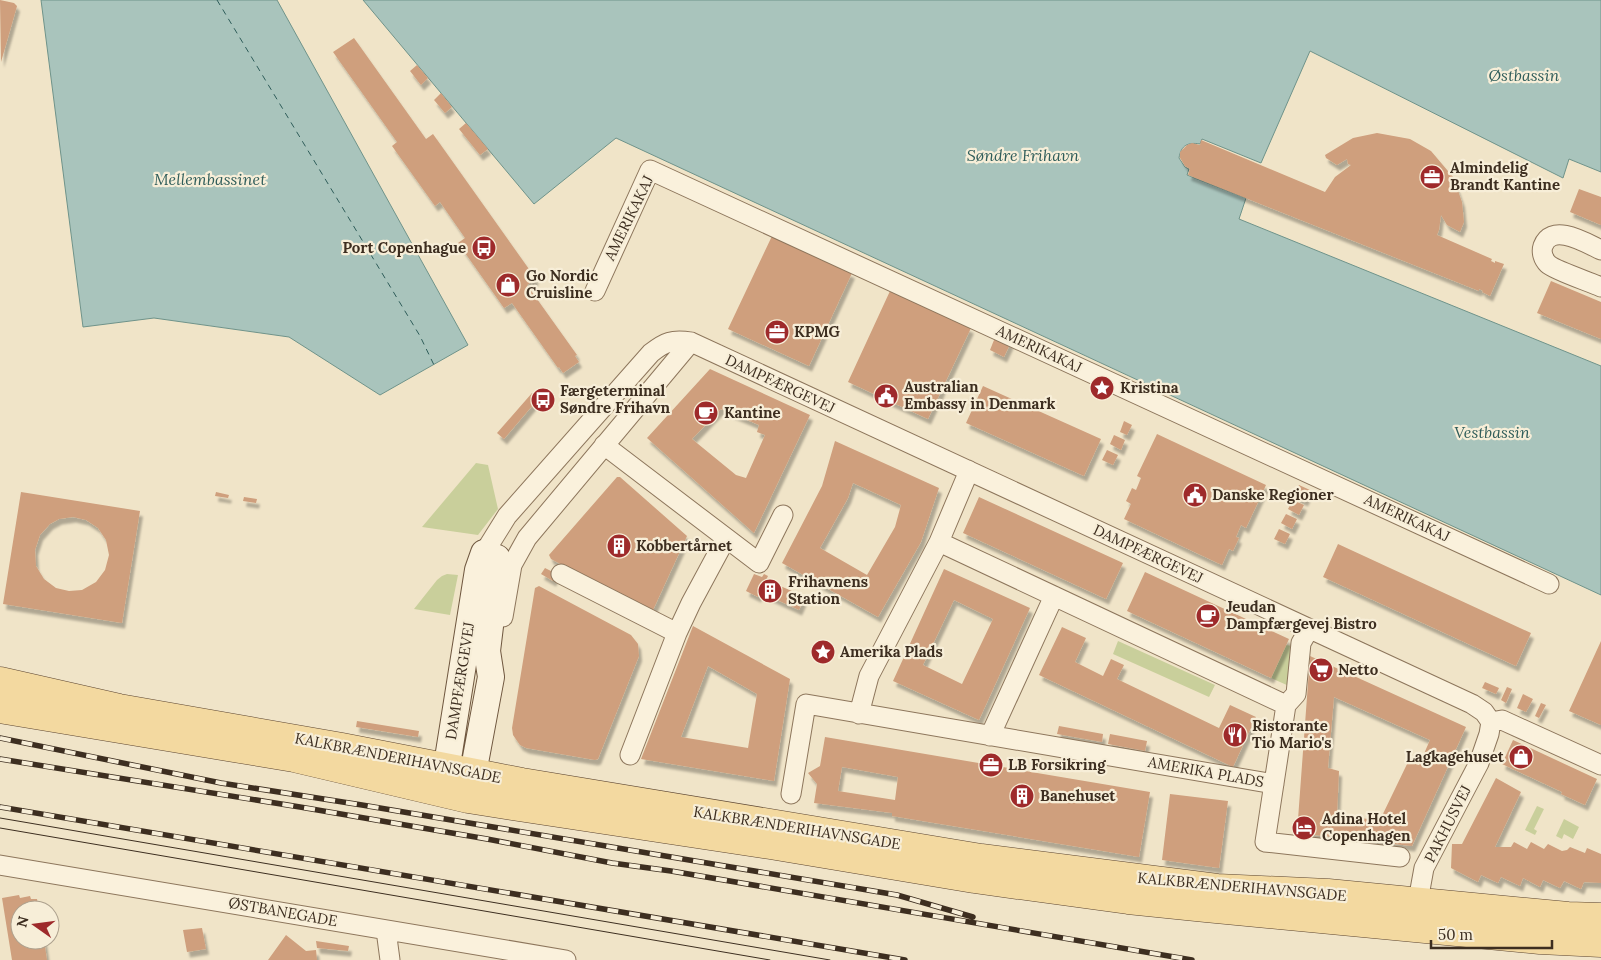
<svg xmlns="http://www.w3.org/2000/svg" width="1601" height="960" viewBox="0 0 1601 960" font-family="Lora,serif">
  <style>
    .green { fill: #c9cf9b }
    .water { fill: #a9c4bc; stroke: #6f938a }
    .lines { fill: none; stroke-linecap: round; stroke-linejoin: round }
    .ferry { stroke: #2f5d5a; stroke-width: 1; stroke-dasharray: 6 5; stroke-linecap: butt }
    .building { fill: #cf9f7d; fill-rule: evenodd; filter: url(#shadow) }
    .street-casing { stroke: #8d765c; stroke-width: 21 }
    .secondary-casing { stroke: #6f573f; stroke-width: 28 }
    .primary-casing { stroke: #5b4430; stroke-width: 29 }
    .street { stroke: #faf1dc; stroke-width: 19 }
    .secondary { stroke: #faf1dc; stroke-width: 26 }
    .primary { stroke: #f3d9a0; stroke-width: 28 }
    .tram { stroke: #3d2e20; stroke-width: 1 }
    .rail-casing { stroke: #3d2e20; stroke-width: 5.5 }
    .rail { stroke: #f7eed8; stroke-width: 4; stroke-dasharray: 11; stroke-linecap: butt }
    .labels { text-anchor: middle; stroke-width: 4.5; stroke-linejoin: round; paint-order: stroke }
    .poi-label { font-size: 15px; font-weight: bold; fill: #3d2e20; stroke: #f7eed8; text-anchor: start }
    .street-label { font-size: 15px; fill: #3d2e20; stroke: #f7eed8 }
    .water-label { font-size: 16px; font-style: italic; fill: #2f5d5a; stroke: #f7eed8 }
  </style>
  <defs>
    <filter id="shadow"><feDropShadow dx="3" dy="5.5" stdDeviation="1" flood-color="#0004"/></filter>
  </defs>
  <rect width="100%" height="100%" fill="#f0e4c8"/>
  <path class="green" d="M476,463L488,465L498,509L478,535L422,527Z
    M447,574L458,575L450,615L414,609L437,580L442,576Z
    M1118,641L1215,685L1209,697L1113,654Z
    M1286,645L1292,646L1289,686L1271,678Z
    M1537,806L1544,809L1534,829L1537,831L1535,835L1525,830Z
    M1564,819L1579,827L1573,839L1564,834L1562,839L1556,836Z"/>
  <path class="water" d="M41,0H277L468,345L380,395L289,337L154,318L83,327Z
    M363,0H1601V172L1569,159L1563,178L1310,51L1261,163L1202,139L1200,144C1188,142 1181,145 1179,158L1185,167L1189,169L1187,175L1246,198L1239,219L1601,366V595L616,138L534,204Z"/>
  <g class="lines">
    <path class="ferry" d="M217,0L420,336L434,365"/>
  </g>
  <path class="building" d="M0,0L14,3L17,6L1,62Z
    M354,38L426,139L433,134L536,279L527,285L577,355L575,356L579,362L563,373L559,367L558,368L512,303L504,308L458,243L465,238L440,202L435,206L392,146L397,142L333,52Z
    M417,65L428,78L421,85L410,71Z
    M441,93L452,107L445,113L434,100Z
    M466,123L488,149L480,155L459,129Z
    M1377,133L1410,139L1431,151L1453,177L1462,202L1464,222L1460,232L1447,225L1441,215L1439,230L1437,235L1492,259L1491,261L1495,263V261L1504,264L1490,296L1482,292L1483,291L1479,289V291L1188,175L1190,169L1185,166L1180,158V152L1187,145L1192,143L1200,145L1201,140L1325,192L1335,177L1351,165L1348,164L1347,159L1337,165L1326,158L1325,155L1353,138Z
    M1579,189L1601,197V225L1570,212Z
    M772,236L852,273L809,366L728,329Z
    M1551,281L1601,302V339L1537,313Z
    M890,291L971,328L928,419L848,382Z
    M996,335L1011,342L1004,357L990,350Z
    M710,369L810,415L754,533L647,438ZM721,409L759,425L757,432L765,435L746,478L736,475L692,439Z
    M983,386L1101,439L1084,476L966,423Z
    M532,393L538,399L504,439L497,433Z
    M1124,421L1132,425L1127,435L1120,432Z
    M1157,434L1266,485L1246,528L1241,525L1236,537L1239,538L1233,551L1229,549L1222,565L1124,519L1131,504L1126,501L1132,488L1136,490L1141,478L1137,476Z
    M1114,435L1125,440L1121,450L1110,444Z
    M835,441L939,488L921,542L878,617L782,563L822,486ZM853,483L901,505L895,527L867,575L820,548L848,498Z
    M1107,450L1118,455L1113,465L1102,460Z
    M617,477H620L687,536L653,610H647L551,559L549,555Z
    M1299,485L1310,490L1305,501L1294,496Z
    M21,492L140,511L122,623L3,604ZM73,517L86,520L98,528L106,540L109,555L105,570L96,582L82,590L69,591L56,588L44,579L36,566L35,550L40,535L50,524L59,519Z
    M216,492L229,495L228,498L215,496Z
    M244,497L257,499L256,503L243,501Z
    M979,497L1123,563L1106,599L963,533Z
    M1293,500L1304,505L1299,515L1288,509Z
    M1286,514L1297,519L1292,529L1281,523Z
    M1279,529L1290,534L1285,544L1274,539Z
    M1338,544L1531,633L1516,666L1323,577Z
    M545,568L557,574L553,581L541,574Z
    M944,569L1030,608L979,720L893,681ZM954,600L993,619L962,684L923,665Z
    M1145,572L1289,639L1271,678L1127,611Z
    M754,574L762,577L764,574L768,576L766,580L799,594L798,596L804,599L799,610L760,592L758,597L746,591Z
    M539,586L631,635L638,644L639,656L598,759L595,760L526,748L520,745L513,735L512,728L535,588Z
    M693,626L790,679L774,781L641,759ZM708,666L757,694L748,748L681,737Z
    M1062,627L1086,638L1075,662L1103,676L1111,659L1124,665L1117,679L1219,728L1230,705L1256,717L1233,767L1039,675Z
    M1601,641V725L1569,711Z
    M1310,656L1466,727L1412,846L1297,833ZM1334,697L1430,740L1419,765L1408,762L1380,820L1337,816L1339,771L1328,768Z
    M1485,682L1499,688L1496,694L1482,688Z
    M1507,687L1512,689L1506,703L1501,700Z
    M1523,694L1533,699L1526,712L1517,708Z
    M1541,703L1546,705L1539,718L1535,716Z
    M357,721L419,731L418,737L356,727Z
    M1059,726L1103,734L1102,742L1057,734Z
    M1110,734L1147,741L1145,751L1108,744Z
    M825,737L1150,792L1139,857L892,816V813L814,803L817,784L808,773L820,766ZM842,767L898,777L895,800L838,791Z
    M1513,740L1597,779L1585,805L1561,794L1562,792L1502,764Z
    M1496,778L1521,792L1495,847H1511L1514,842L1527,849L1531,842L1544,849L1548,844L1562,851L1567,850L1570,847L1585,853L1587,848L1601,854V883L1584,882L1581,889L1564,881L1560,888L1543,880L1540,887L1523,878L1520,886L1501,877L1498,883L1481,875L1478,882L1451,868L1452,844H1462Z
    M1170,794L1228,801L1219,868L1162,860Z
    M19,895L20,898L30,896L31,899H37L39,910H20V940H44L47,960H12L2,898Z
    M202,928L206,949L187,952L183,930Z
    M286,935L306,951L316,950L317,960H268Z
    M316,941L349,946L348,951L317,948Z"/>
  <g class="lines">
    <defs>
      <path id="street" d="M1601,250C1586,243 1552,222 1543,246C1541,252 1543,259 1548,264C1554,270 1590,282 1601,287
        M595,291L650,170L1549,584
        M604,445L759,563L783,515
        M939,542L1286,705
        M484,553L507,516L651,353C665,342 672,339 691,342L1472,704L1484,712L1491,722L1489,734L1479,763L1424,868L1416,912
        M561,574L677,633
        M503,617L512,565L527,538L691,342
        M1309,629L1301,643L1296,694L1286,705L1265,842L1400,857
        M859,714L869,676L939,542L966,478L968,470
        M1491,722L1502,720L1601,765
        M990,736L1054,596
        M630,755L677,633L691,603L726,538
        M791,794L806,704L1274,784
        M0,865L566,960
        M386,930L390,960"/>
      <path id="secondary" d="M443,790L478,570L484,553L497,558L499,562L495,585L487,651L491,677L469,795"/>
      <path id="primary" d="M0,681L119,708L342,747L522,782L981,858L1217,888L1328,893L1568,916L1601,917
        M0,709L294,758L468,799L512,806L770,845L974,879L1128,900L1206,908L1540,940L1601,943"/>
    </defs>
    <use href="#street" class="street-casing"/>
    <use href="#secondary" class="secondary-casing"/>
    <use href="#primary" class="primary-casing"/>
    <use href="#street" class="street"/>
    <use href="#secondary" class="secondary"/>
    <use href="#primary" class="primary"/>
    <path class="tram" d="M0,818L830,960
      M0,828L770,960"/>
    <defs>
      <path id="rail" d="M0,738L221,783L362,805L897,895L973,917
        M0,759L300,807L487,839L612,863L671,871L1192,960
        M0,807L905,960"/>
    </defs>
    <use href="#rail" class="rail-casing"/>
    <use href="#rail" class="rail"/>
  </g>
  <defs>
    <symbol id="office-disc" viewBox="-11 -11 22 22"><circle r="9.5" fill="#9e2a2b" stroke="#f7eed8"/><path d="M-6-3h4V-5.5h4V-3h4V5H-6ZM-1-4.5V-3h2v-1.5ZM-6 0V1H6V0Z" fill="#fff"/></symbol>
    <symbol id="bus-disc" viewBox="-11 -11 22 22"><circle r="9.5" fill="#9e2a2b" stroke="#f7eed8"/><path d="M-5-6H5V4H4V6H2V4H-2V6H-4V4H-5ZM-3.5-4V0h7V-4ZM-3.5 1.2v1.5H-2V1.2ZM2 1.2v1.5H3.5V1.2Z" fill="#fff"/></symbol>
    <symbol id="shop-disc" viewBox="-11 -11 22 22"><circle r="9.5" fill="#9e2a2b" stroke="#f7eed8"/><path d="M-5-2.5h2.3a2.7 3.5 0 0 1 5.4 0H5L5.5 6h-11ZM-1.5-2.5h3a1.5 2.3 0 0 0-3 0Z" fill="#fff"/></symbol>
    <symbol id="sight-disc" viewBox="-11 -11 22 22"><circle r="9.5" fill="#9e2a2b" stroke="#f7eed8"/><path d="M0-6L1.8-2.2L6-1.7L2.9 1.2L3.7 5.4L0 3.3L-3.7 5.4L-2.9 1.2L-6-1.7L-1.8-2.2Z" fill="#fff"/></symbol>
    <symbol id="civic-disc" viewBox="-11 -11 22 22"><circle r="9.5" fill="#9e2a2b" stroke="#f7eed8"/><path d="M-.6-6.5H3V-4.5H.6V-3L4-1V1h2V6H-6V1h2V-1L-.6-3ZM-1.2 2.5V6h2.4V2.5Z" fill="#fff"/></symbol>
    <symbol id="cafe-disc" viewBox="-11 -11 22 22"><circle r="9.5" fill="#9e2a2b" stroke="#f7eed8"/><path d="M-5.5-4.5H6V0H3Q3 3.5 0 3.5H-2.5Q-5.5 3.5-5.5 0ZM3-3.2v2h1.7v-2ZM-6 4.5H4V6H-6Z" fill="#fff"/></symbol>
    <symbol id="building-disc" viewBox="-11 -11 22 22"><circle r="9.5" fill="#9e2a2b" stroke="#f7eed8"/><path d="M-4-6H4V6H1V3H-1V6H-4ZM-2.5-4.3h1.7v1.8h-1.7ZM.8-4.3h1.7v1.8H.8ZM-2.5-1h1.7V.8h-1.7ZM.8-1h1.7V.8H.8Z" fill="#fff"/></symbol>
    <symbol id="supermarket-disc" viewBox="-11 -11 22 22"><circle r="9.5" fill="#9e2a2b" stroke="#f7eed8"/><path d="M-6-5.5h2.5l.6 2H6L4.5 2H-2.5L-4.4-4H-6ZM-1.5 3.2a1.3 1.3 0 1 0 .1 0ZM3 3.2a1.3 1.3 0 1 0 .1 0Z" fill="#fff"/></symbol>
    <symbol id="restaurant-disc" viewBox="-11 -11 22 22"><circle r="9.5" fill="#9e2a2b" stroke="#f7eed8"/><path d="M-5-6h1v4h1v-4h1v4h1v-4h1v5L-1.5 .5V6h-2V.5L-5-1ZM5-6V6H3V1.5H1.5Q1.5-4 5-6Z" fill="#fff"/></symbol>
    <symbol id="hotel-disc" viewBox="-11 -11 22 22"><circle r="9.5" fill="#9e2a2b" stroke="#f7eed8"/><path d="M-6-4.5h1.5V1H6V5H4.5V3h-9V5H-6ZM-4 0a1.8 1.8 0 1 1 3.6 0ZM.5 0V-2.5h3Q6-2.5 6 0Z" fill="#fff"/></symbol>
  </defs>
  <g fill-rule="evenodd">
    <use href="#office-disc" x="1418" y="163" width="28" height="28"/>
    <use href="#bus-disc" x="470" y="234" width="28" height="28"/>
    <use href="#shop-disc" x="494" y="271" width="28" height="28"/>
    <use href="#office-disc" x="763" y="318" width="28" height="28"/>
    <use href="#sight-disc" x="1088" y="374" width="28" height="28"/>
    <use href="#civic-disc" x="872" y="382" width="28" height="28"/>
    <use href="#bus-disc" x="529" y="386" width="28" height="28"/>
    <use href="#cafe-disc" x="692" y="399" width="28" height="28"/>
    <use href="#civic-disc" x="1181" y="481" width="28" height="28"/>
    <use href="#building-disc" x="605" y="532" width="28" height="28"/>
    <use href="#building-disc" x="756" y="577" width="28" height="28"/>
    <use href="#cafe-disc" x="1194" y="602" width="28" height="28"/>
    <use href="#sight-disc" x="809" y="638" width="28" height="28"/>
    <use href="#supermarket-disc" x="1307" y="656" width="28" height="28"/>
    <use href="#restaurant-disc" x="1221" y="721" width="28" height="28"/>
    <use href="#shop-disc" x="1507" y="743" width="28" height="28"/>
    <use href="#office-disc" x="977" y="751" width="28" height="28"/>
    <use href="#building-disc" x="1008" y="782" width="28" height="28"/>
    <use href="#hotel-disc" x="1290" y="814" width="28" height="28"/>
  </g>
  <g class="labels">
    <g class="poi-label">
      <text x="1450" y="173">Almindelig<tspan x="1450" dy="17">Brandt Kantine</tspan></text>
      <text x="466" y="253" text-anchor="end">Port Copenhague</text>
      <text x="526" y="281">Go Nordic<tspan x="526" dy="17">Cruisline</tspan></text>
      <text x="794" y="337">KPMG</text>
      <text x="904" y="392">Australian<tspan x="904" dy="17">Embassy in Denmark</tspan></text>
      <text x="1120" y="393">Kristina</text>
      <text x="560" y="396">Færgeterminal<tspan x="560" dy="17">Søndre Frihavn</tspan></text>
      <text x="724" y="418">Kantine</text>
      <text x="1212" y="500">Danske Regioner</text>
      <text x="636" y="551">Kobbertårnet</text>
      <text x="788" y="587">Frihavnens<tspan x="788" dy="17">Station</tspan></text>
      <text x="1226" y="612">Jeudan<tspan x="1226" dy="17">Dampfærgevej Bistro</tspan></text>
      <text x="840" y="657">Amerika Plads</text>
      <text x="1338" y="675">Netto</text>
      <text x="1252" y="731">Ristorante<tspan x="1252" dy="17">Tio Mario's</tspan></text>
      <text x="1504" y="762" text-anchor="end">Lagkagehuset</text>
      <text x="1008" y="770">LB Forsikring</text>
      <text x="1040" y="801">Banehuset</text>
      <text x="1322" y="824">Adina Hotel<tspan x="1322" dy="17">Copenhagen</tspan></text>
    </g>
    <g class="street-label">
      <text transform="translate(629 218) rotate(-64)" y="5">AMERIKAKAJ</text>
      <text transform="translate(1039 349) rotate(25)" y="5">AMERIKAKAJ</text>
      <text transform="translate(780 384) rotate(25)" y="5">DAMPFÆRGEVEJ</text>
      <text transform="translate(1407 518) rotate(25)" y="5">AMERIKAKAJ</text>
      <text transform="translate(1148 554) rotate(25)" y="5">DAMPFÆRGEVEJ</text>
      <text transform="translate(460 681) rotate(-81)" y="5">DAMPFÆRGEVEJ</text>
      <text transform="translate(398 758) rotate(11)" y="5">KALKBRÆNDERIHAVNSGADE</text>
      <text transform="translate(1206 772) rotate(10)" y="5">AMERIKA PLADS</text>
      <text transform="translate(1448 824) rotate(-63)" y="5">PAKHUSVEJ</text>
      <text transform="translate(797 828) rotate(9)" y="5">KALKBRÆNDERIHAVNSGADE</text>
      <text transform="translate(1242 887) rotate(5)" y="5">KALKBRÆNDERIHAVNSGADE</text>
      <text transform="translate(283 912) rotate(10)" y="5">ØSTBANEGADE</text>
    </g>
    <g class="water-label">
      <text x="1524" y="81">Østbassin</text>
      <text x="1023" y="161">Søndre Frihavn</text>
      <text x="210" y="185">Mellembassinet</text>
      <text x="1492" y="438">Vestbassin</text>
    </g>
  </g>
  <g transform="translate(35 925) rotate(284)"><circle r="24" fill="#f7eed8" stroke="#ada18e"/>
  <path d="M0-4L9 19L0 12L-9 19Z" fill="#9e2a2b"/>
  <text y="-8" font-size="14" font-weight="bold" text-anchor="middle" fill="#3d2e20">N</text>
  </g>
  <path d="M1431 940v8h121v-8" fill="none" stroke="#3d2e20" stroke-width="2.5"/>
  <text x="1438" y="940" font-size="15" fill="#3d2e20" stroke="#f7eed8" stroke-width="4" paint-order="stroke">50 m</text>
</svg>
